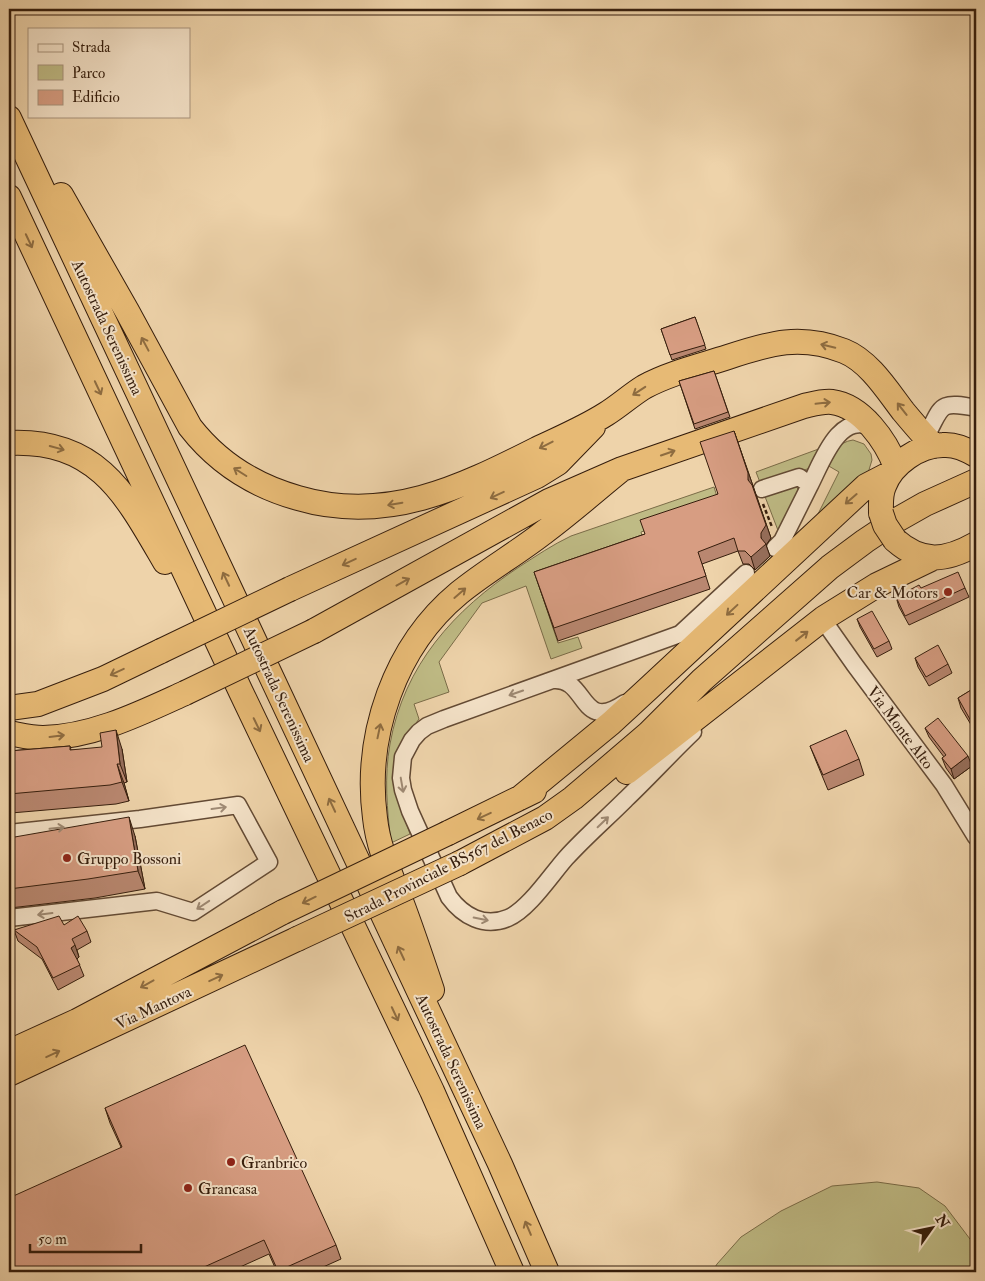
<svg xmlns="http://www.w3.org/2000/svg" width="985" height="1281" viewBox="0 0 985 1281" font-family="'IM FELL Double Pica',serif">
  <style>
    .green { fill: #bfbb85; stroke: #7a6c48 }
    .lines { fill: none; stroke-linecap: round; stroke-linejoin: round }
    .minor-casing { stroke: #634a34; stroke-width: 19 }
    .highway-casing { stroke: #351d0c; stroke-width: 26 }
    .path { stroke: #351d0c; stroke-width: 2.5; stroke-dasharray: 4 2.5; stroke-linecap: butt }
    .minor { stroke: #f4e2c8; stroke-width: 16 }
    .highway { stroke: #e7ba75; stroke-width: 24 }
    .highway-bridge-casing { stroke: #351d0c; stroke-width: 26; stroke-linecap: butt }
    .highway-bridge { stroke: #e7ba75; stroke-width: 24 }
    .wall { fill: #b98770; stroke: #351d0c }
    .shaded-wall { fill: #966e5b; stroke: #351d0c }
    .building { fill: #d79d82; stroke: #351d0c }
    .oneway { stroke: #8e6c40 }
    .oneway2 { stroke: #9e8973 }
    .poi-dot { fill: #8f2418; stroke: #f4e2c8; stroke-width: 2 }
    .labels { text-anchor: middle; stroke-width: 4; stroke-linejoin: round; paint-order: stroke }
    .street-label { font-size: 16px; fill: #351d0c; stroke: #f4e2c8 }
    .poi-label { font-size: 16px; fill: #351d0c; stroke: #f4e2c8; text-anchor: start }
  </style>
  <rect width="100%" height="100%" fill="#eed3aa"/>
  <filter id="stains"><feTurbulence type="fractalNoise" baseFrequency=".004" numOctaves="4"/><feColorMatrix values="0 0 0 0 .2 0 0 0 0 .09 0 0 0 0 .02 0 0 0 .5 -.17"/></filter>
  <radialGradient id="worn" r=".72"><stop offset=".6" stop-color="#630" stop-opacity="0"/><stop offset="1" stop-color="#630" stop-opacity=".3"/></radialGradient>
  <path class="green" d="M853,440L864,444L871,454L872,460L868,473L810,530L839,472L827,465C833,453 838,442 853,440Z
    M824,447L816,466L761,485L756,472Z
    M796,486L799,491L779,533L764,494Z
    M714,487L720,506L641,532L645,546L538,583L558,643L578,637L582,648L551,659L526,586L482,603L439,662L449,692L414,704L419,719L404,740L401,808L410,834L391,843C387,809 384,777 390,744C404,665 454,610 519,567C536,556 552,545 571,536Z
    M877,1182L919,1188L945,1206L976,1247V1272H712L717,1264L741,1237L781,1211L832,1186Z"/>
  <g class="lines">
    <defs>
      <path id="minor" d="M925,438C943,407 936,400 976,408
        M810,485C822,462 839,410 873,428
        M762,489L799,477L810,485L782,541L775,548
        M824,618L828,627L854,664L944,785L976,837
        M553,680C588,677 579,734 625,703
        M693,732C670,754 649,777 626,799C606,819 585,837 566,858C551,875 528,910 508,918C484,928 463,916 449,897L410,811L403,790L401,778L403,757L412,740L419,732L427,726L444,719L680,634L746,573
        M9,833L140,819L238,805L269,862L193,912L157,901L9,918"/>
      <path id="highway" d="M9,118L500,1164L547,1272
        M61,195L127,311L190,427C218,463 255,486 298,498C386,524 460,488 537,449C560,438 584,428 606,414C619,406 631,395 644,387C670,373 700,366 728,357C770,343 801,334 844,351C869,361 887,390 903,411C913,423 923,435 934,446
        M9,197L241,692L432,1091L512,1272
        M9,443C98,439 126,495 165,562
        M881,513C881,504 880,495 884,486C892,464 919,445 943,445C955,444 966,449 976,455
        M895,540C922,564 946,561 976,544
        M290,589L537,476L558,463L593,427
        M314,631L549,501L622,469L804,406C813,404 823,401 832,402C862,406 886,441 896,467
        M9,708L38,704L103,679L161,651
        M9,733C20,735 32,738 43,738C93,737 141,713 185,693
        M627,772L824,618L877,585L931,559
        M520,798L611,723L650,687L866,486L891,473
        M448,833L534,791
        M460,863L545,818L573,798L648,734L702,680L830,567L865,541L895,521L925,504L976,481
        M432,990C422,960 412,930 401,901C390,873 378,847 375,818C364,735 395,646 459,593C486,571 516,554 543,533C570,513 596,490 622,469
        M9,1052L77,1021L283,912
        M9,1074L297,939"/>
    </defs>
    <use href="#minor" class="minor-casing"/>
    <use href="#highway" class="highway-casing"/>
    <path class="path" d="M763,504L772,527"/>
    <use href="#minor" class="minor"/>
    <use href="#highway" class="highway"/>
    <defs>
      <path id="highway-bridge" d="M881,513L885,525L895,540
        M161,651L290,589
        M185,693L314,631
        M283,912L448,833
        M297,939L460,863"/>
    </defs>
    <use href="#highway-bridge" class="highway-bridge-casing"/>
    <use href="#highway-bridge" class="highway-bridge"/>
  </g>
  <path class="wall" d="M695,317L706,349L672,360L661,329Z
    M714,371L730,417L695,429L679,381Z
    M734,431L771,538L766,545L770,556L755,570L749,564H743L738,551L702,564L710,589L558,641L534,572L645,534L718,494Z
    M965,588L969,597L909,625L899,607L896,597Z
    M857,619L889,641L892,649L877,657L860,627Z
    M915,658L948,664L952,673L929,686L918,667Z
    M976,687V733L961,708L958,698Z
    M925,728L972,766L954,779L946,768L942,758L944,757L929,737Z
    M70,746L71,750L122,749L127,782L124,783L129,801L116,804L11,813L9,807V751Z
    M810,746L859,759L864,775L828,790L816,761Z
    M135,836L145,889L95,898L10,908L9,904V838Z
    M64,925L87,931L91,942L77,950L79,957L77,959L84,976L58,990L42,959L18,941L14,930Z
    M105,1108L336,1245L341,1259L312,1272H277L269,1254L229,1272H9L121,1147L110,1123Z"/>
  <path class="shaded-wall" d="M734,431L771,538L766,545L770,556L755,570L751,557L761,538L748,480Z
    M116,730L122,749L127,782L120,764Z
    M968,756L972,766L954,779L951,769Z
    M117,764L124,783L129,801L122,782Z
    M129,817L135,836L145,889L138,871Z
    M75,945L79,957L76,960L71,948Z"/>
  <path class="building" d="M695,317L705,345L670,355L661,329Z
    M714,371L728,412L694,424L679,381Z
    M734,431L748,473V480L752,485L766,525L761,533V538L766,544L751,557L745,551H738L734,538L698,552L706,576L554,628L534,572L645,534L640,520L718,494L700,442Z
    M958,572L965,588L905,616L896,597L919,585L921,588Z
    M872,611L889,641L874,649L857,619Z
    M938,645L948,664L926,677L915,658Z
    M976,687V730L958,698Z
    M938,718L968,756L951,769L942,758L946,755L925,728Z
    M116,730L120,764H117L122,782L110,785L9,794V751L70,746V750L102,747L100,733Z
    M846,730L859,759L823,775L810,746Z
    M129,817L138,871L88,879L9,889V838Z
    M59,916L64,925L78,916L87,931L72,939L75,945L71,948L80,965L53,978L37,947L14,930Z
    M245,1045L336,1245L278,1271L264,1240L193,1272H9V1198L122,1147L105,1108Z"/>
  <defs><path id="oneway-shaft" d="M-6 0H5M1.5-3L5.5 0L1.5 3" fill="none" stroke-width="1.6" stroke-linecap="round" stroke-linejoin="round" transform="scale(1.25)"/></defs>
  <g class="oneway">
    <use href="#oneway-shaft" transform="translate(29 241) rotate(65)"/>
    <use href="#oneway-shaft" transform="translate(145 344) rotate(-118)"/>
    <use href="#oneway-shaft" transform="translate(828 346) rotate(-167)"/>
    <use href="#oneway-shaft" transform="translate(98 388) rotate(65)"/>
    <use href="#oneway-shaft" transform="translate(639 391) rotate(147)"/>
    <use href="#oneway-shaft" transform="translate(823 403) rotate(-6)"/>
    <use href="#oneway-shaft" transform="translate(902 409) rotate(-128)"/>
    <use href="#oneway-shaft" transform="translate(546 445) rotate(153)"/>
    <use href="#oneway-shaft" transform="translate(57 448) rotate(15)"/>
    <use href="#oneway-shaft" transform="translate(668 453) rotate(-19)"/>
    <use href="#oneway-shaft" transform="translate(240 472) rotate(-148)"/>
    <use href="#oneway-shaft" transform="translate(497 495) rotate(155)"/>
    <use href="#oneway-shaft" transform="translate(851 499) rotate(139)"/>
    <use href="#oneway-shaft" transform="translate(395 504) rotate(170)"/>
    <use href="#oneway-shaft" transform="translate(349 562) rotate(155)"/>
    <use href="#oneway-shaft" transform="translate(226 579) rotate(-115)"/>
    <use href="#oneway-shaft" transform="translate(403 582) rotate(-29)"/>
    <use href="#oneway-shaft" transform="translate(460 593) rotate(-41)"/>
    <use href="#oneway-shaft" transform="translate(732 610) rotate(137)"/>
    <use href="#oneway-shaft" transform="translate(802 636) rotate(-38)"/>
    <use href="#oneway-shaft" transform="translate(117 672) rotate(155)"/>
    <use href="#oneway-shaft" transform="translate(257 725) rotate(64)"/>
    <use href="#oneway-shaft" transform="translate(379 731) rotate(-78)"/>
    <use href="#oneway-shaft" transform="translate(57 736) rotate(-7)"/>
    <use href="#oneway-shaft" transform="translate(332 805) rotate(-115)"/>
    <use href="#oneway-shaft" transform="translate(484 816) rotate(155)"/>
    <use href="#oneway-shaft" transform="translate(309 900) rotate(154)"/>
    <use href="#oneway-shaft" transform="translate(401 953) rotate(-115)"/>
    <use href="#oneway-shaft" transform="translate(216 978) rotate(-25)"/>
    <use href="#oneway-shaft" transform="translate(147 984) rotate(151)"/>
    <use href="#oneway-shaft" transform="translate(395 1014) rotate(65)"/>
    <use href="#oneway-shaft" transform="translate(53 1054) rotate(-25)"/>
    <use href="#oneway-shaft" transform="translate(528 1228) rotate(-113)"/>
  </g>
  <g class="oneway2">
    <use href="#oneway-shaft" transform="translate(516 693) rotate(161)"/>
    <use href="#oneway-shaft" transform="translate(402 785) rotate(80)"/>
    <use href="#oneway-shaft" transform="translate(219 808) rotate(-8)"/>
    <use href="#oneway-shaft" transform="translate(603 822) rotate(-44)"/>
    <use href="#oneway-shaft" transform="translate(57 828) rotate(-6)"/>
    <use href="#oneway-shaft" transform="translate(203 905) rotate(146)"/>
    <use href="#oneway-shaft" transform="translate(45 914) rotate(173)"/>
    <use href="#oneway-shaft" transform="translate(481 919) rotate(11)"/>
  </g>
  <g class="poi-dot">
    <circle cx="948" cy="592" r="5"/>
    <circle cx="67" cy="858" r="5"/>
    <circle cx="231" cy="1162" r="5"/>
    <circle cx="188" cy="1188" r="5"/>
  </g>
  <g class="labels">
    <g class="street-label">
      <text transform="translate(108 327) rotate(65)" y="6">Autostrada Serenissima</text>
      <text transform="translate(280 694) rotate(65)" y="6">Autostrada Serenissima</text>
      <text transform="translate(901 727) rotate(53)" y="6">Via Monte Alto</text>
      <text transform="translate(448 865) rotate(-27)" y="6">Strada Provinciale BS567 del Benaco</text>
      <text transform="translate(153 1007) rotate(-25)" y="6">Via Mantova</text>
      <text transform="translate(452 1061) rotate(65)" y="6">Autostrada Serenissima</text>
    </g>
    <g class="poi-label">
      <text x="938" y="598" text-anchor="end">Car &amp; Motors</text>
      <text x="77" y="864">Gruppo Bossoni</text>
      <text x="241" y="1168">Granbrico</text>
      <text x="198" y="1194">Grancasa</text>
    </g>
  </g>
  <rect width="985" height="1281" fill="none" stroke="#eed3aa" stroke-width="30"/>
  <rect x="10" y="10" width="965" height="1261" fill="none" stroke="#351d0c" stroke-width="2.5"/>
  <rect x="15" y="15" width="955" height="1251" fill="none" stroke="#351d0c"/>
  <rect x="28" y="28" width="162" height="90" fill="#f4e2c8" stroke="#a8937d"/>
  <rect x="38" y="44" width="25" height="8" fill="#f4e2c8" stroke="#a8937d"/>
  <text x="72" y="52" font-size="15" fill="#351d0c">Strada</text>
  <rect x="38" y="65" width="25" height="15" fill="#bfbb85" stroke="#a8937d"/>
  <text x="72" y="78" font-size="15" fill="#351d0c">Parco</text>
  <rect x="38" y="90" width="25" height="15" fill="#d79d82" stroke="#a8937d"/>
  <text x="72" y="102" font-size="15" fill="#351d0c">Edificio</text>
  <g transform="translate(932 1228) rotate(57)" stroke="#f4e2c8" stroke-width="4" paint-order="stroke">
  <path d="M0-4L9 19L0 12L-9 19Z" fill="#351d0c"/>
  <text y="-8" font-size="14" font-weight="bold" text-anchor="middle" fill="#351d0c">N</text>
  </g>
  <path d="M30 1244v8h111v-8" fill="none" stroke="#351d0c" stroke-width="2.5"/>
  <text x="38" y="1244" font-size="15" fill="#351d0c" stroke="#f4e2c8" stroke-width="4" paint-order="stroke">50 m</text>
  <rect width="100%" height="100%" filter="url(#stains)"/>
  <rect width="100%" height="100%" fill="url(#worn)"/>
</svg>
